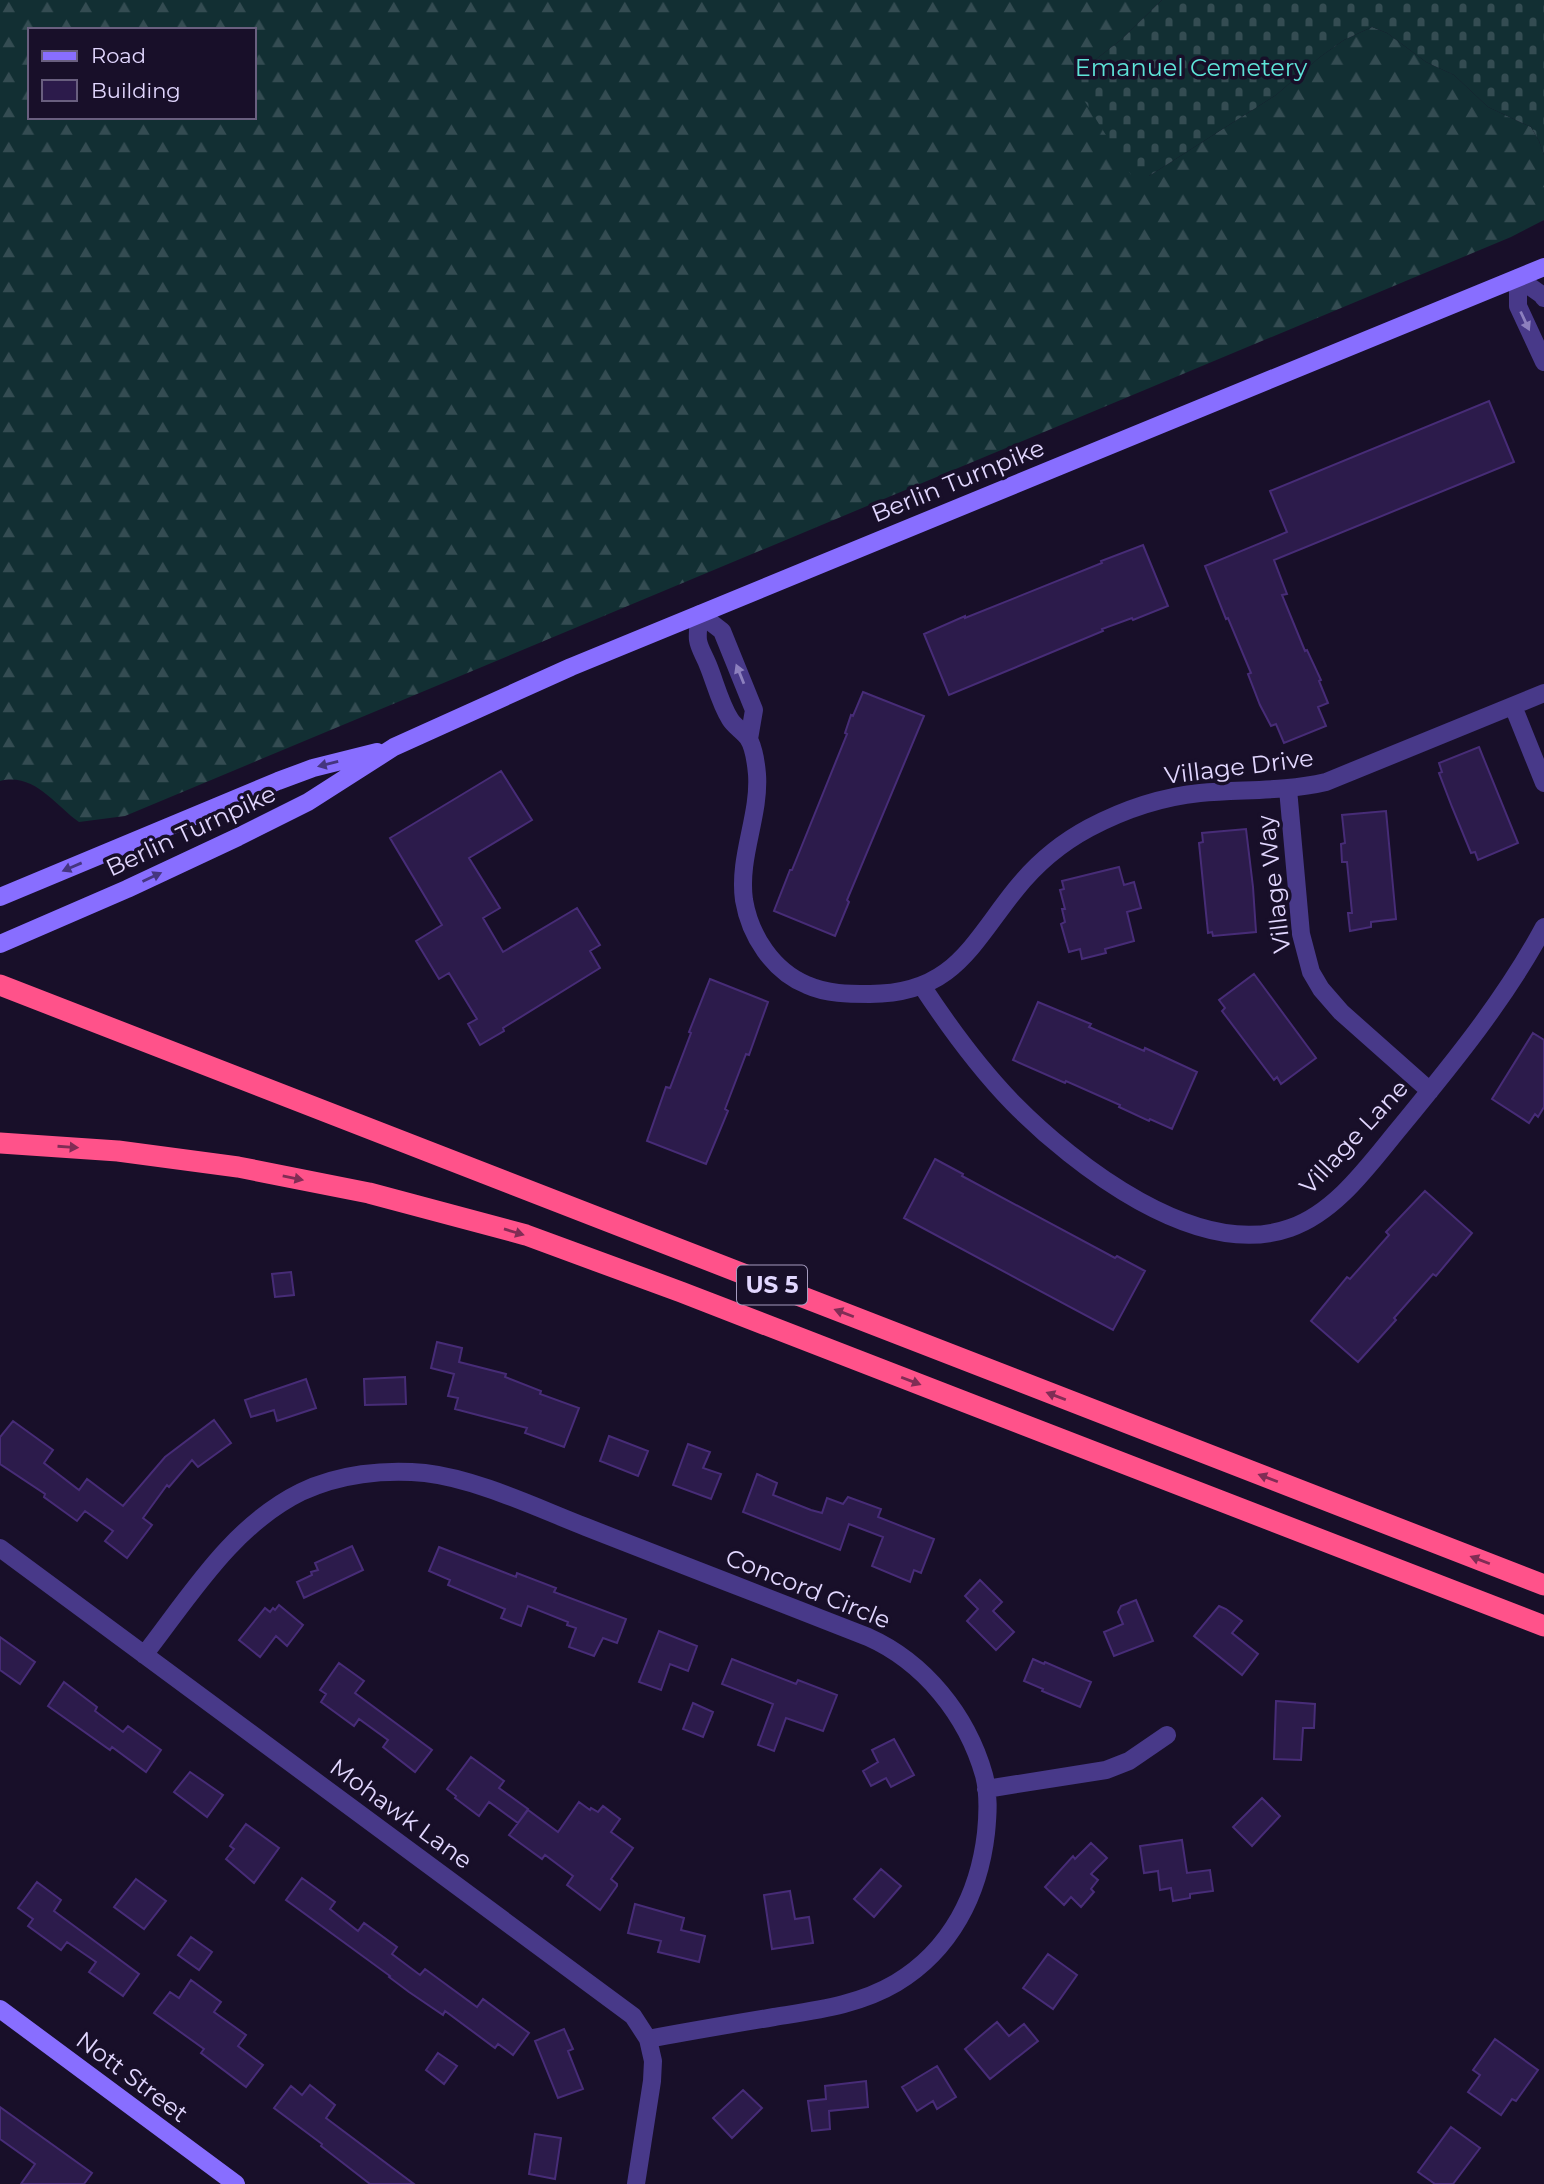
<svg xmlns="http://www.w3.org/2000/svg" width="1544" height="2184" viewBox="0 0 1544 2184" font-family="Montserrat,sans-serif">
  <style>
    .forest { fill: url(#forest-firs); fill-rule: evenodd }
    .cemetery { fill: url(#cemetery-stones) }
    .building { fill: #2c1b4b; stroke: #472c77; stroke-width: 2 }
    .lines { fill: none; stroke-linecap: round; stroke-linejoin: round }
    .street { stroke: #483989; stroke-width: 18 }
    .secondary { stroke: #886eff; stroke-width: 18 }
    .highway { stroke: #ff528a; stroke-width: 21 }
    .oneway { fill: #8d80be }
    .oneway2 { fill: #45357f }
    .oneway3 { fill: #802d55 }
    .labels { text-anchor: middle; stroke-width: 7; stroke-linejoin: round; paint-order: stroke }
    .shield { fill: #180f29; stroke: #a59bbf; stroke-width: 2 }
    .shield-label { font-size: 23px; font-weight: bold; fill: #e2d7ff }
    .park-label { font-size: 24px; fill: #5ee4d8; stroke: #180f29 }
    .street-label { font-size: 24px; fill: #e2d7ff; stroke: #180f29 }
  </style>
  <defs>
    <pattern id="forest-firs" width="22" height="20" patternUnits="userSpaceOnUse" patternTransform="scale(1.75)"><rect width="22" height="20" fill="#122f33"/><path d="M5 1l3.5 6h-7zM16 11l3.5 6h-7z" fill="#344c52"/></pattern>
    <pattern id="cemetery-stones" width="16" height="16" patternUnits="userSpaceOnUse" patternTransform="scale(1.75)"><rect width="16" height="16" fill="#122f33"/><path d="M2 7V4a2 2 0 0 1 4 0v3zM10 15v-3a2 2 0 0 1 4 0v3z" fill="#344c52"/></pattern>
  </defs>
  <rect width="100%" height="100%" fill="#180f29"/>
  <path class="forest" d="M0,0H1162L1122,39L1086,67L1149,176L1276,95L1320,57L1344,40L1372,27L1387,33L1426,62L1454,75L1488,107L1531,127L1539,141L1544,155V220L1511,237L125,816L79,822C55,805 34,772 0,781ZM30,30H254V117H30Z"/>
  <path class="cemetery" d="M1162,0H1544V155L1539,141L1531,127L1488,107L1454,75L1426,62L1387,33L1372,27L1344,40L1320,57L1276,95L1149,176L1133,178L1082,97L1079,82L1086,67L1122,39Z"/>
  <path class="building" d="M1489,401L1514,462L1274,560L1287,594L1282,595L1305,651L1307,650L1321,680L1319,681L1328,703L1318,707L1326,726L1284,743L1276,724L1271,726L1260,705L1248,674L1251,673L1228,618L1226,619L1205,566L1287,532L1270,491Z
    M1143,545L1168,606L1133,620L1132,618L1102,629L1103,631L949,695L924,634L965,616V618L1102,563L1101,561Z
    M863,692L924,716L847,900L849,902L835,936L774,911L790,870H792L847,734L845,733L851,715L853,716Z
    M1479,747L1518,843L1478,860L1475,852L1471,853L1452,807L1439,773L1442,772L1439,763Z
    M501,771L532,820L469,858L500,908L483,918L503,952L577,908L600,945L590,951L600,968L503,1028L504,1031L480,1045L468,1024L477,1019L449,973L439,979L416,941L442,925L390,838Z
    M1386,811L1396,919L1371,922V927L1350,931L1348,913H1352L1347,862H1342L1341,844L1345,843L1342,815Z
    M1246,829L1253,887L1256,932L1213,936L1212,932L1208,933L1199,843L1203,842L1202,833Z
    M1119,867L1124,885L1134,882L1141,908L1127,912L1134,941L1105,949L1106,953L1082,959L1080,949L1069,952L1061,924L1065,922L1062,909H1065L1060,890L1064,889L1062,881Z
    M1254,974L1316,1058L1281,1084L1277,1077L1274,1080L1222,1011L1225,1008L1219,1000Z
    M710,979L768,1002L749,1055L746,1054L725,1109L728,1111L706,1164L647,1141L666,1087L670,1088L691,1033L689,1032Z
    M1038,1002L1091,1024L1089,1027L1144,1051L1145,1048L1197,1072L1172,1129L1150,1119L1149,1121L1119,1107L1120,1105L1066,1081L1065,1083L1013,1060Z
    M1533,1033L1544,1040V1107L1538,1117L1535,1114L1529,1123L1492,1099Z
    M935,1159L963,1174L962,1176L1115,1258L1117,1256L1145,1271L1113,1330L904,1218Z
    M1425,1191L1472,1233L1436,1276L1433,1274L1394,1318L1396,1320L1358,1362L1311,1321L1347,1277L1350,1279L1389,1235L1386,1232Z
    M291,1272L294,1295L275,1297L272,1274Z
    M437,1342L462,1348L459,1362L506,1374L505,1377L541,1391L540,1394L579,1408L564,1447L525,1433L527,1428L455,1409L458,1398L448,1396L454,1374L431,1368Z
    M405,1377L406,1404L365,1405L364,1379Z
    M306,1379L316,1408L277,1421L274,1410L251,1417L245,1400Z
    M214,1420L231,1443L198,1467L192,1460L169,1487L167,1485L143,1518L152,1525L127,1558L105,1541L113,1531L85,1511L77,1521L44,1497L45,1494L0,1464V1437L13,1421L53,1450L44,1463L79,1490L87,1479L123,1506L165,1457Z
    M609,1436L648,1451L638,1476L600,1461Z
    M688,1444L710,1452L703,1468L721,1474L711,1499L673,1485Z
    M757,1474L777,1483L773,1495L811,1510L822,1513L827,1498L843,1504L848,1497L881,1509L878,1517L934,1539L921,1573L914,1570L910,1582L872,1566L883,1537L849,1524L840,1550L743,1512Z
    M352,1546L363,1570L304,1598L297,1582L312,1575L311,1572L318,1570L315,1563Z
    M439,1547L516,1577L517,1573L556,1588L554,1592L626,1619L617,1643L603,1638L594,1656L569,1647L576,1628L567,1625L568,1622L528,1606L521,1626L501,1618L505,1609L448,1585L450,1580L429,1571Z
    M980,1580L1002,1602L993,1611L1014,1632L996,1650L967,1621L978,1609L965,1596Z
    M1136,1600L1153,1641L1114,1656L1104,1632L1123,1624L1118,1612L1121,1606Z
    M279,1605L303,1625L287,1646L276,1636L260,1657L239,1640L265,1608L270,1612L273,1608L275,1610Z
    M1219,1606L1226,1609L1242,1621L1232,1633L1258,1654L1242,1675L1194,1636Z
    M659,1631L697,1646L688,1671L670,1664L661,1690L639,1682Z
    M0,1637L35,1662L20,1684L0,1670Z
    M732,1659L796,1684L798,1680L837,1695L823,1731L786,1718L774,1751L758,1745L773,1704L722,1684Z
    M1033,1659L1044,1664L1045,1662L1091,1682L1080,1707L1042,1691L1043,1689L1024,1681Z
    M339,1663L364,1681L355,1693L432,1750L415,1772L383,1747L388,1740L359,1719L354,1726L321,1702L326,1694L320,1690Z
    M64,1682L97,1707L95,1711L123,1732L128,1726L161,1750L146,1772L112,1747L110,1750L48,1706Z
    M1276,1701L1315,1704L1314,1728H1303L1301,1760L1274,1759Z
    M693,1703L713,1712L703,1737L683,1729Z
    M894,1739L914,1775L891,1787L886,1778L871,1786L863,1771L878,1762L872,1750Z
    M471,1757L504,1781L499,1788L528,1809L518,1823L489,1802L479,1816L455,1798L456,1796L447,1789Z
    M190,1772L223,1795L207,1817L174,1792Z
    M1262,1798L1280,1816L1252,1846L1233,1827Z
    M579,1802L590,1810L591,1808L598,1812L603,1806L620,1819L611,1832L633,1848L611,1879L617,1884V1886L600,1910L567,1885L573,1876L545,1855L542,1859L509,1835L528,1810L558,1832Z
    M246,1824L279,1848L254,1883L226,1859L234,1849L230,1846Z
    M1182,1840L1187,1873L1210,1870L1213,1891L1190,1894V1898L1173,1901L1171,1888L1160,1890L1158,1871L1144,1873L1140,1846Z
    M1091,1843L1107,1858L1091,1874L1098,1880L1091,1889L1094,1892L1081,1907L1071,1897L1064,1905L1045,1887L1073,1856L1075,1859Z
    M881,1869L901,1886L874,1917L854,1899Z
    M302,1878L335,1902L330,1909L358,1931L364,1923L397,1947L392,1954L420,1975L425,1969L477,2007L483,1999L529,2033L513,2055L498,2044L495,2048L445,2011L443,2015L409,1992L389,1977L390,1976L286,1900Z
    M136,1879L166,1901L144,1929L114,1907Z
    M37,1882L61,1900L54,1911L139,1974L123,1996L89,1972L96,1962L67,1942L61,1950L28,1926L33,1919L18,1908Z
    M790,1891L795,1919L809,1917L813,1943L772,1949L764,1895Z
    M635,1904L684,1918L681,1930L705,1936L699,1962L658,1952L661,1941L628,1933Z
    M191,1937L212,1952L199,1970L178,1955Z
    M1048,1954L1077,1975L1053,2009L1023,1988Z
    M191,1980L221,2002L214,2012L246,2035L238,2046L263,2065L246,2087L201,2053L204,2049L154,2013L170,1992L179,1998Z
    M997,2022L1009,2036L1024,2024L1038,2041L990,2079L965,2049Z
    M564,2029L573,2049L568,2051L583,2089L558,2098L535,2041Z
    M1495,2039L1538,2070L1516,2101L1512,2099L1501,2115L1468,2092L1480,2075L1473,2070Z
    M438,2053L457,2066L444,2084L426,2070Z
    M937,2066L956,2097L937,2109L933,2101L917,2111L902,2087Z
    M866,2081L868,2107L829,2111L830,2129L812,2131L808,2101L826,2099L825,2086Z
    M310,2085L335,2105L326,2118L414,2184H370L321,2146L322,2144L274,2108L291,2086L302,2095Z
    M743,2090L762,2108L732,2138L713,2118Z
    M0,2107L92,2173L84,2184H21L35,2164L0,2139Z
    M1451,2127L1480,2148L1453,2184H1435L1418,2172Z
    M535,2134L561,2138L555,2179L529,2174Z"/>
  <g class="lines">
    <path class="street" d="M1518,278V306L1544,362
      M1518,278L1542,295L1544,298
      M700,614C699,622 697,632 698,640C699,648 705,657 708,665C715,682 720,703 730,719C734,726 743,731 748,738C754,747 756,763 757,774C760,816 738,857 744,900C750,936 773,971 807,985C827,994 849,994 870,994C953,994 971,945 1016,889C1036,864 1061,843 1089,828C1123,810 1161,797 1200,793C1242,789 1284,792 1326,782L1544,693
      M700,614L722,631L754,710L749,739
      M1513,706L1544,783
      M1288,789L1301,934L1311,972L1321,989L1341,1012L1430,1091
      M922,986C949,1027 978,1067 1013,1103C1074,1165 1197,1261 1290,1228C1337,1212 1371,1162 1402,1125C1453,1063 1506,998 1544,927
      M0,1548L633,2016L648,2039L653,2061L652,2081L636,2184
      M144,1655C190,1596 232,1526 301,1492C339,1474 384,1469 425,1473C477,1479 537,1508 586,1527C680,1564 774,1600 868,1637C924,1662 967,1715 984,1775C989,1794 988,1813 986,1833C979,1894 951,1950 896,1983C859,2005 817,2010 774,2017C732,2024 690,2031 648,2039
      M986,1789L1106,1770L1129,1761L1167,1735"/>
    <path class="secondary" d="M0,897L278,781L313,768L377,752
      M0,944L127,889L238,837L308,802L394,747L571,667L1544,267
      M0,2009L236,2184"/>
    <path class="highway" d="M0,985L1544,1585
      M0,1143L118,1151L238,1167L369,1193L526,1235L681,1292L1544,1626"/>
  </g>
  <defs><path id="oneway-solid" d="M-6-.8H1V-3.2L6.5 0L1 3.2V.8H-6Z" transform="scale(1.75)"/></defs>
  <g class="oneway">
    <use href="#oneway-solid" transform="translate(1525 321) rotate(65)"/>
    <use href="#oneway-solid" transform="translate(740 674) rotate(-112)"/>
  </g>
  <g class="oneway2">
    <use href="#oneway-solid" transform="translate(328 764) rotate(166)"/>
    <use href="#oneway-solid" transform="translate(72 867) rotate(157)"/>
    <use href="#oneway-solid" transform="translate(152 877) rotate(-25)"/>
  </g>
  <g class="oneway3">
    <use href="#oneway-solid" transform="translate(68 1147) rotate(4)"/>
    <use href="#oneway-solid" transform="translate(293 1178) rotate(11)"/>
    <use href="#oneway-solid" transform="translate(514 1232) rotate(17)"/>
    <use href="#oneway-solid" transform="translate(844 1313) rotate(-159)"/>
    <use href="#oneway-solid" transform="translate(911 1381) rotate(21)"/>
    <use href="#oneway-solid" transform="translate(1056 1396) rotate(-159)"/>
    <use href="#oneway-solid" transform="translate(1268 1478) rotate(-159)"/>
    <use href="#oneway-solid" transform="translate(1480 1560) rotate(-159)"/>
  </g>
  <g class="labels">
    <rect class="shield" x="737" y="1265.5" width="70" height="39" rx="5"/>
    <g class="shield-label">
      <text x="772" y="1293">US 5</text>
    </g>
    <g class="park-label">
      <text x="1191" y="76">Emanuel Cemetery</text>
    </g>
    <g class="street-label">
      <text transform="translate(958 481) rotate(-22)" y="8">Berlin Turnpike</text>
      <text transform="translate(1239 767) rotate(-7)" y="8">Village Drive</text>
      <text transform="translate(191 831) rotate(-25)" y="8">Berlin Turnpike</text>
      <text transform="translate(1274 884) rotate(-97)" y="8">Village Way</text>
      <text transform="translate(1354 1137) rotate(-47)" y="8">Village Lane</text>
      <text transform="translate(808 1589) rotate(22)" y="8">Concord Circle</text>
      <text transform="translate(401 1814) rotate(36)" y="8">Mohawk Lane</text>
      <text transform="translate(132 2077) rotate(37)" y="8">Nott Street</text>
    </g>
  </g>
  <rect x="28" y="28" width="228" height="91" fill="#180f29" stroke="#695f7f" stroke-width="2"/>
  <rect x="42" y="51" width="35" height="10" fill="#886eff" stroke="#695f7f" stroke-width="2"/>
  <text x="91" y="63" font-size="21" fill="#e2d7ff">Road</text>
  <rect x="42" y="80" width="35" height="21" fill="#2c1b4b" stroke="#695f7f" stroke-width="2"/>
  <text x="91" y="98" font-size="21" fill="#e2d7ff">Building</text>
</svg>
